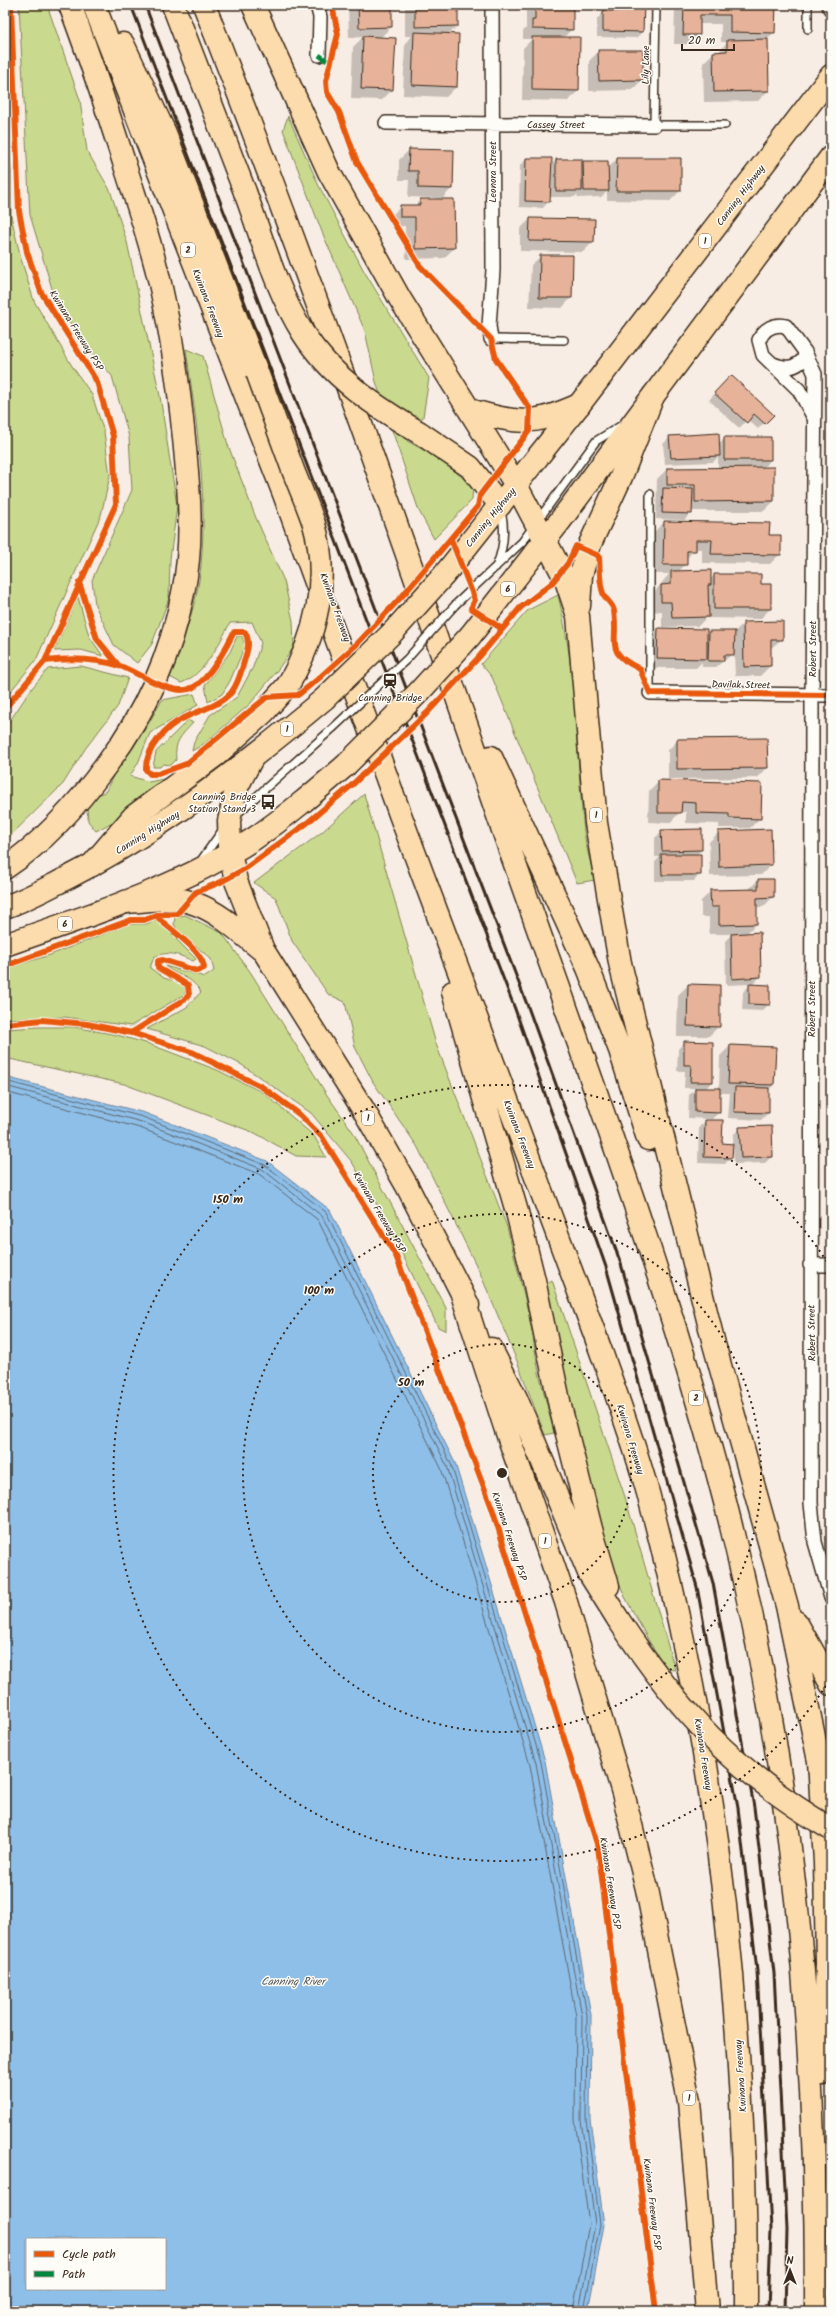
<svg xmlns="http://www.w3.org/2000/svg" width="836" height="2316" viewBox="0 0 836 2316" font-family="Kalam,sans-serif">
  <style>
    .green { fill: #c9da8f; stroke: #828256 }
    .water { fill: #8ebfe9; stroke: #6d8398; fill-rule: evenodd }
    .shadow { fill: #0003 }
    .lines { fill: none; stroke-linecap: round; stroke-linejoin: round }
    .shore { stroke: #5c666f; stroke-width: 1 }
    .building { fill: #e6b299; stroke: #3b2a1e }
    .service-casing { stroke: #3b2a1e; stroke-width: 10 }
    .minor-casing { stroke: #3b2a1e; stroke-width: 16 }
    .trunk-casing { stroke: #3b2a1e; stroke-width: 25 }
    .motorway-casing { stroke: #3b2a1e; stroke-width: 25 }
    .service { stroke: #fdfcf7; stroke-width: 7 }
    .minor { stroke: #fdfcf7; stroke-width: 13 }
    .trunk { stroke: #fcdcac; stroke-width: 22 }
    .motorway { stroke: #fcdcac; stroke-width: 22 }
    .rail { stroke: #3b2a1e; stroke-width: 3 }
    .service-bridge-casing { stroke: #3b2a1e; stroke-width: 10; stroke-linecap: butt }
    .trunk-bridge-casing { stroke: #3b2a1e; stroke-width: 25; stroke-linecap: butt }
    .motorway-bridge-casing { stroke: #3b2a1e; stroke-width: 25; stroke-linecap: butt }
    .service-bridge { stroke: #fdfcf7; stroke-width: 7 }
    .trunk-bridge { stroke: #fcdcac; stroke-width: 22 }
    .motorway-bridge { stroke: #fcdcac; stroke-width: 22 }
    .quiet { stroke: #00873e; stroke-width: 5; stroke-dasharray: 10 5; stroke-linecap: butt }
    .cycleway-casing { stroke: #fdfcf7; stroke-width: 8 }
    .cycleway { stroke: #e8590c; stroke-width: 6 }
    .ring { fill: none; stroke: #3b2a1e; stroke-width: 2; stroke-dasharray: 2 4 }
    .labels { text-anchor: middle; stroke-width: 3; stroke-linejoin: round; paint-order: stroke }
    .shield { fill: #fdfcf7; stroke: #75695f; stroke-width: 1 }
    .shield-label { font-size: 9px; font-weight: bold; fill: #3b2a1e }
    .street-label { font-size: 10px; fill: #3b2a1e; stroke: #fdfcf7 }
    .poi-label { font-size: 10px; fill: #3b2a1e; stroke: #fdfcf7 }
    .water-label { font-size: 11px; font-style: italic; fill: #54575b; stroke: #fdfcf7 }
    .centre { fill: #3b2a1e; stroke: #fdfcf7; stroke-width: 2 }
    .ring-label { font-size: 12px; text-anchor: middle; font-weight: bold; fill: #3b2a1e; stroke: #fdfcf7; stroke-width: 3; stroke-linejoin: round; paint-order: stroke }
  </style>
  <rect width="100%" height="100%" fill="#f8ede4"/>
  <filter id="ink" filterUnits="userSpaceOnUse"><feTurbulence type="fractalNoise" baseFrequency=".025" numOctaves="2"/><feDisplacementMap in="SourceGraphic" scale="8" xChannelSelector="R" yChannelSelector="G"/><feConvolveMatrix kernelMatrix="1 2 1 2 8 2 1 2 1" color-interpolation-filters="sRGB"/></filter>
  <g filter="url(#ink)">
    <path class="green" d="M19,5H47L80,100L87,151L110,190L127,242L160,396L177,506L170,559L169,598L152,644L137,663L114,645L95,605L92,580L132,490L129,437L112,376L84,343L56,302L30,215Z
      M5,17L8,40L6,99L11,172V216L21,259L34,301L72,366L92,395L104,432L110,476L101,515L36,660L5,698Z
      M288,116L319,186L364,271L429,378L423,417L407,441L441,459L473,487L472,500L434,539L419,511L376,382L365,331L322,232L283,130Z
      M186,349L203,356L228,445L256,518L284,581L293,621L294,647L276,672L250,704L205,743L192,751L194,742L210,715L237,697L253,667L261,643L252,622L230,623C219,644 204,675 181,683L170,677C182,641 198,603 201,565C208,493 196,421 186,349Z
      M558,595C577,673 576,753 584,832C586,848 591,864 595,880L577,883L492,677L481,664L528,610Z
      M78,597L89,636L103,656L81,650L54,651Z
      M237,636H242L245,646L230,681L222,694L208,702L205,685L230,652Z
      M81,666L128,678L118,706L85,749L63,784L5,841V728L32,688L48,669Z
      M194,694L198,705L150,733L138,763L130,776L149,782L178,776L118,819L96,831L88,821L87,808L95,797L106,791L114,774L146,728L162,700Z
      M188,720L193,723C181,736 174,741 176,760L171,765L163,764L160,767H153L156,752Z
      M364,794L436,1044L507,1227L529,1315L539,1373L554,1433L545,1435L517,1361L480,1273L417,1146L373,1082L355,1047L345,1002L328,994L292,941L276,898L254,883L322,832Z
      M185,915L222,933L251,973L327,1095L353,1132L446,1308V1331L438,1327L383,1215L352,1162L311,1113L242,1065L205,1046L147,1029L187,1007L201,992C190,975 180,978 165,966L205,977L214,971L211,959L177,930L174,924L175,917Z
      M157,920L196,959L193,961C180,955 167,950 154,957L150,968L164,978L180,983L185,988V994L131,1026L64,1017L5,1019V969L50,955L130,924H146Z
      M38,1027H74L117,1035L149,1044L217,1070L264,1093L314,1136L326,1157L296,1156L255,1133L124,1084L5,1058V1029Z
      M552,1280L625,1497L675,1670L667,1669L650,1643L625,1597L603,1543L542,1286Z"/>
    <path class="water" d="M5,1077L145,1113L267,1161L330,1210L455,1463L545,1761L591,2015L590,2119L604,2225L588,2311H5ZM27,2239H165V2289H27Z"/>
    <path class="shadow" d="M348,5H391V27L380,38L394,39L392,90L382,100L351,99L353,47L363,37L349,38Z
      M405,5H457V26L448,35L456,87L446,97L403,95L405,43L412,36H405Z
      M526,5H572V29L563,38L578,91L568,101L522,100L523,48L532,39H523V31L526,28Z
      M611,5H643L642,32L636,38L597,37V19L604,12H611Z
      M675,5H775L774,32L767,40L768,91L758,101L704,102L703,63L713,53H718L727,42H721V24H699V34L690,44H674Z
      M599,51H642V80L632,90L589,91V61Z
      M409,150L452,188L441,200L454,248L444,258L406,259L405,226L391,227V216L401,206H415L420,200H436V198L408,197L409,180H399V160Z
      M527,159L550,166L556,160H581V165L584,162L607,169L617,159L680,191L670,201L607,200V192L601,197L578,198L577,194L575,197H549V201L543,208L519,207L520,165Z
      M530,219L594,220L593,242L583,252L520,251V229Z
      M541,256L571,298L562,308L529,307L531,265Z
      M724,383L772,415L758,429L748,420L739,428L709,400Z
      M670,437L719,444L725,438H770V460L763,468H773L774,501L764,511H691L685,520L656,519L657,479L667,469L718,468V457L713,462L665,464L663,444Z
      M664,522L769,524L768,536L780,554L770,564L702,563V549H695L686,559V564L678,572L710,579L715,575L760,585L770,609L760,619L706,618L698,626L662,627V611L652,612L651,596L669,574H653L654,532Z
      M744,623L782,639L770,649V666L760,676H735L734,653L716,667H702V662L696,668H648V639L658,629L706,635L709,632H734Z
      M678,740L767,768L757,778L668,779V750Z
      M659,781L760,818L750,828H719V824L686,823V812H680L670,823L648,822L649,791Z
      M662,831L701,850L696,855L700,874L694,881H655V862L660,857H655V838Z
      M719,832L771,865L761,875L710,876L709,842Z
      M758,880L773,897L763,907H756V924L746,934L759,933L760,977L752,985L769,1004L762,1011L742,1010L743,992L751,984L726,985L725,941L732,934H709V917H701V901L711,891L748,890Z
      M831,960V977H829V963Z
      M688,985L719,986V1026L709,1036H677L678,995Z
      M684,1042L712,1082L705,1089H719L720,1056L730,1046L774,1085L768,1090V1113L761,1120L728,1118L730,1093H719V1112L712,1119L688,1118L689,1095L696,1088H684L685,1071H677L678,1049Z
      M706,1121L731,1157L725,1164L698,1163L699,1127Z
      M740,1128L772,1156L765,1163L734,1164L733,1135Z"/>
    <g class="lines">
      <path class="shore" d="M5,1081L143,1117L265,1165L326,1212L451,1464L541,1762L587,2015L586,2119L600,2224L584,2311
        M5,1086L142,1122L262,1169L322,1216L447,1466L536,1763L582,2016L581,2120L595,2224L579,2311
        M5,1092L140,1128L259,1174L318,1220L441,1468L530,1765L576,2016L575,2120L589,2224L573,2311"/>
    </g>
    <path class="building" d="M358,5H392V27L359,28Z
      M415,5H458V26L415,27Z
      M535,5H573V30L532,29V20H535Z
      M617,5H644L643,32L603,31V11H617Z
      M684,5H776L775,33L730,32V15H700V35H683Z
      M414,32L459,34L457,87L412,85Z
      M363,36L396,38L393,90L361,89Z
      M532,37H580L579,91L532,90Z
      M768,39L769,91L714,92L713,52L727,51V40Z
      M598,50H643V80L599,81Z
      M409,149L454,150L453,189L418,188V171H408Z
      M526,158H552L550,202L525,201Z
      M617,158H681V191H616Z
      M556,159H582V191H556Z
      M583,161H608L609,191H584Z
      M420,199H454L455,248L415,249V217H400V205H420Z
      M530,218L595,219L594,242L529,241Z
      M540,255H573L572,298H539Z
      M731,375L774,415L765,424L754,414L747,423L714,393Z
      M719,433L720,456L671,458L669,436Z
      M724,437H771V460H724Z
      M774,467V501L695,502V485H667V468Z
      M663,488L693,489L692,514L662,513Z
      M664,521L770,523L769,535H781V555L711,554L712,540H696V551H687V565H663Z
      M711,570V585H708L709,617L672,618L671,602H661V585L671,584V571Z
      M714,574H761V584H771V609H714Z
      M783,621V640H771V666L744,667L743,622Z
      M658,628L707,629V659L657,658Z
      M709,631H735L734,655H724V661H708Z
      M767,738L768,768L677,769V739Z
      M658,780L762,783L761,819L729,818V814L696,813V803L682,802L681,813H658Z
      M702,829V850L662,851L661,830Z
      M771,829L772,865L719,867L718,831Z
      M661,854H701V875H662Z
      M758,879H774V897L757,898V924L719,925V907H711L710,890L758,889Z
      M760,932L761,977L732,979L731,934Z
      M688,984L720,985V1027L687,1026Z
      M749,984L770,985V1005L749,1004Z
      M684,1041L713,1042V1082H690L691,1065H684Z
      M730,1045L776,1047L774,1085L728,1084Z
      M735,1087L769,1088V1113L734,1112Z
      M695,1088H720V1113L695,1112Z
      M705,1120H723L722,1143L733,1144L732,1158L704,1157Z
      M772,1126L773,1157L741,1158L739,1127Z"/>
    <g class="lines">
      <defs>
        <path id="service" d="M656,5L654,125H725
          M808,5V29
          M491,339L564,340
          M496,567C504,548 506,531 501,511
          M456,604L522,542L596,441L622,425
          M650,693V494
          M238,813L333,728
          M200,862L224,828"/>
        <path id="minor" d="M317,5L320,17L319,55
          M828,5L831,10
          M386,123L654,125
          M491,339L489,326L493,270L492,5
          M773,364C785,369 794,369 804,359L805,352
          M814,418L799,390L763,355L759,340C764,329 774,323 786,326L805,352L815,374L812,695L811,1503L815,1542L831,1598
          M650,693L831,695
          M810,1265H831"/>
        <path id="trunk" d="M444,575L579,405L831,76
          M470,636L560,521L831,157
          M5,907C28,899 49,887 71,876C164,828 244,766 324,699
          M5,945C90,915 179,888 255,838C287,816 316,791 345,766"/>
        <path id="motorway" d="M94,5L284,494L401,817L594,1332C613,1385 633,1439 648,1493C720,1760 747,2036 746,2311
          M173,5L245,192
          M204,5C312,278 408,556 504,833C581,1053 665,1272 724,1498C793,1764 817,2037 816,2311
          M253,5L329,172L400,299L516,485L566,580L578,616L596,823L620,963L714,1344L787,1606L819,1761L825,1862L827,1963L823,2074
          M123,44L165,133L257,372
          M470,410C518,424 532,426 579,405
          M420,433L470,467L500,505
          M579,606L581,575L590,544L621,477L653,396
          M491,757L588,968L620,1050L648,1139
          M251,760L236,789L229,821L230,852L236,881L263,950L363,1109L407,1186L468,1305
          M92,865L134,816L216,755L264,712L288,685
          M5,868C45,841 79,803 107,764C145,713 171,655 183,593C194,541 189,489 184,438C179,388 172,337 161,288C153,250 140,212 128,175C110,118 91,61 70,5
          M126,902C147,901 176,895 196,904C221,913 242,934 262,950
          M453,992L517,1212L534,1280L560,1406L591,1529L608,1586
          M461,1291L505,1427L566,1602L623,1793L647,1889L689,2101L707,2311
          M491,1349L516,1398L589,1573L618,1619
          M796,1622L831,1684"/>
      </defs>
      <use href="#service" class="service-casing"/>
      <use href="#minor" class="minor-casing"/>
      <use href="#trunk" class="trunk-casing"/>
      <use href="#motorway" class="motorway-casing"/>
      <use href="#service" class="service"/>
      <use href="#minor" class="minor"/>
      <use href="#trunk" class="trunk"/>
      <use href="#motorway" class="motorway"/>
      <path class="rail" d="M131,5L515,1009L606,1267L697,1587L738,1808L757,1971L771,2229L768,2311
        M145,5L528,1007L621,1264L713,1583L754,1807L774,1973L787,2229L785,2311"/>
      <defs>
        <path id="service-bridge" d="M333,728L407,659L456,604"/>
        <path id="trunk-bridge" d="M324,699L392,633L444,575
          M345,766L419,692L470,636"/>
        <path id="motorway-bridge" d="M245,192C262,238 276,290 303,333C331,377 376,407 420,433
          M257,372C269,405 281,437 293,470C300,488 308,506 314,524C330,579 316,637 288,685
          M618,1619C679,1712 735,1772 831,1829"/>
      </defs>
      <use href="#service-bridge" class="service-bridge-casing"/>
      <use href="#trunk-bridge" class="trunk-bridge-casing"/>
      <use href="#motorway-bridge" class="motorway-bridge-casing"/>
      <use href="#service-bridge" class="service-bridge"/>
      <use href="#trunk-bridge" class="trunk-bridge"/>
      <use href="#motorway-bridge" class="motorway-bridge"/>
      <path class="quiet" d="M319,55L331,64"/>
      <defs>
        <path id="cycleway" d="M451,539L475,600L471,608L502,629
          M79,582L97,639L119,666
          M45,661C71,658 95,658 120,666C139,673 170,695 189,689C207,684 226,648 234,632H245C250,641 248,649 245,658C242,670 238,685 230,694C217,707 199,710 184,718C166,726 145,749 146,770L150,774H158L186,764L267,697L298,695L318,679L357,644L404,594L478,506L480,495L529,431L530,409L496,359L491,339L420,266L357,162L339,112L327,92L326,81L338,34L332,5
          M5,708L45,661L116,504L113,436L97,382L41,292L27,252L19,211L11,5
          M5,966L131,920H144L157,915L177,914L196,892L221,882L246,868L307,823L352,785L427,713L479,657L520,608L552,583L568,563L576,546L599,556C600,567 599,582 603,593C605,600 613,603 614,611C619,643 603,652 640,669L650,693L831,695
          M5,1024L42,1020L87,1024L132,1033L192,1052L262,1087L299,1114L322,1137L396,1256L492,1508L598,1847L656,2311
          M131,1033L184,1000L189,995L188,985L158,968V961L163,960L197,971L204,968C204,953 172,930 160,920L157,915"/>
      </defs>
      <use href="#cycleway" class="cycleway-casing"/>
      <use href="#cycleway" class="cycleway"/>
    </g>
  </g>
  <g class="ring">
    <circle cx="502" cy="1473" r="129"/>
    <circle cx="502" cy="1473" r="259"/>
    <path d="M829 1681A388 388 0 1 1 829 1265"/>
  </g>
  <defs>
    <symbol id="station-bare" viewBox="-9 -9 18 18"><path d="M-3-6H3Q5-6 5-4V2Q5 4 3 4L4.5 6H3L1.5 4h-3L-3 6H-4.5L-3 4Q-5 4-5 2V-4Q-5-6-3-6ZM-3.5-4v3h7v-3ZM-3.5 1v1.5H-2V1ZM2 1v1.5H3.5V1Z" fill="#3b2a1e" stroke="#fdfcf7" stroke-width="2.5" paint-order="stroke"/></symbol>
    <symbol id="bus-bare" viewBox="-9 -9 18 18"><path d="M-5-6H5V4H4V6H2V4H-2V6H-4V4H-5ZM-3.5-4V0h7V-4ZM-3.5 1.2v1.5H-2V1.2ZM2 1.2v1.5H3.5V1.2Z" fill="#3b2a1e" stroke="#fdfcf7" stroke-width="2.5" paint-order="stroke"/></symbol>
  </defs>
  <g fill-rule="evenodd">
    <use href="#station-bare" x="379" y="670" width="22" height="22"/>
    <use href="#bus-bare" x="257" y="791" width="22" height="22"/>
  </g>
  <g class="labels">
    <g class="shield">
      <rect x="699" y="234" width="12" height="14" rx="3"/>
      <rect x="181" y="243" width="14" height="14" rx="3"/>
      <rect x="501" y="582" width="14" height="14" rx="3"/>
      <rect x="281" y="722" width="12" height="14" rx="3"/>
      <rect x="590" y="808" width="12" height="14" rx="3"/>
      <rect x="58" y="917" width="14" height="14" rx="3"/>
      <rect x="362" y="1111" width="12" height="14" rx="3"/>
      <rect x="689" y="1391" width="14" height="14" rx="3"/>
      <rect x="539" y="1534" width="12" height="14" rx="3"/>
      <rect x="683" y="2091" width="12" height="14" rx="3"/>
    </g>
    <g class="shield-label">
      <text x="705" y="244">1</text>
      <text x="188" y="253">2</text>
      <text x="508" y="592">6</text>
      <text x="287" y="732">1</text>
      <text x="596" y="818">1</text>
      <text x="65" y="927">6</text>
      <text x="368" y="1121">1</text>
      <text x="696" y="1401">2</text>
      <text x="545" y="1544">1</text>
      <text x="689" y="2101">1</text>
    </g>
    <g class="street-label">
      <text transform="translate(645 65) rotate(-89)" y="4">Lily Lane</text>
      <text x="556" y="128">Cassey Street</text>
      <text transform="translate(492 172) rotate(-90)" y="4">Leonora Street</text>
      <text transform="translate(740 195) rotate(-53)" y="4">Canning Highway</text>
      <text transform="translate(209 303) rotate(69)" y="4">Kwinana Freeway</text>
      <text transform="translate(77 330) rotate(58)" y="4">Kwinana Freeway PSP</text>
      <text transform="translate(490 517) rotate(-51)" y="4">Canning Highway</text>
      <text transform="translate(336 607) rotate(70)" y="4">Kwinana Freeway</text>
      <text transform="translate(812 649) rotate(-90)" y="4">Robert Street</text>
      <text transform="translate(741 684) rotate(1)" y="4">Davilak Street</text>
      <text transform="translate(147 832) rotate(-32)" y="4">Canning Highway</text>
      <text transform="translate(811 1009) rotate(-90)" y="4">Robert Street</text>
      <text transform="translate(520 1134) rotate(69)" y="4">Kwinana Freeway</text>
      <text transform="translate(380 1212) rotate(59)" y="4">Kwinana Freeway PSP</text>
      <text transform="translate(811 1333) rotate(-91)" y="4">Robert Street</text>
      <text transform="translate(631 1439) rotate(73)" y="4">Kwinana Freeway</text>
      <text transform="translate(510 1536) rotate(72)" y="4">Kwinana Freeway PSP</text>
      <text transform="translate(704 1754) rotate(81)" y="4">Kwinana Freeway</text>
      <text transform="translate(611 1883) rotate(81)" y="4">Kwinana Freeway PSP</text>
      <text transform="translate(740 2076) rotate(-94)" y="4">Kwinana Freeway</text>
      <text transform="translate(653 2204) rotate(83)" y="4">Kwinana Freeway PSP</text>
    </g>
    <g class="poi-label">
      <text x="390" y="701">Canning Bridge</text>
      <text x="256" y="800" text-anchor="end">Canning Bridge<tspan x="256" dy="12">Station Stand 3</tspan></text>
    </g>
    <g class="water-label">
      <text x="293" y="1985">Canning River</text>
    </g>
  </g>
  <circle cx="502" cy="1473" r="6" class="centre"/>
  <g class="ring-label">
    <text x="228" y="1203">150 m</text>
    <text x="319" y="1294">100 m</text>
    <text x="411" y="1386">50 m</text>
  </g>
  <rect width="836" height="2316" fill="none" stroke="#fdfcf7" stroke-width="20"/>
  <rect x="10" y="10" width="816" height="2296" fill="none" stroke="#3b2a1e" stroke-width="1.5" filter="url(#ink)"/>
  <rect x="26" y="2238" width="140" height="52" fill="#fdfcf7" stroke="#afa8a0"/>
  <rect x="34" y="2251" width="20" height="6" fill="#e8590c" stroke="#afa8a0"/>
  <text x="62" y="2258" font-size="12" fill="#3b2a1e">Cycle path</text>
  <rect x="34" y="2271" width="20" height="6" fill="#00873e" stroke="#afa8a0"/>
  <text x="62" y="2278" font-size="12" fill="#3b2a1e">Path</text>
  <g transform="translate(790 2270)" stroke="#fdfcf7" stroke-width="3" paint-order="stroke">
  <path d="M0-3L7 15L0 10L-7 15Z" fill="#3b2a1e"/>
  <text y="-6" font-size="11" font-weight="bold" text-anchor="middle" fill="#3b2a1e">N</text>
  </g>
  <path d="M682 44v6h52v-6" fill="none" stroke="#3b2a1e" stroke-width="2"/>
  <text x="688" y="44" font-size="12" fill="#3b2a1e" stroke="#fdfcf7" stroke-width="3" paint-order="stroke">20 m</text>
</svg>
